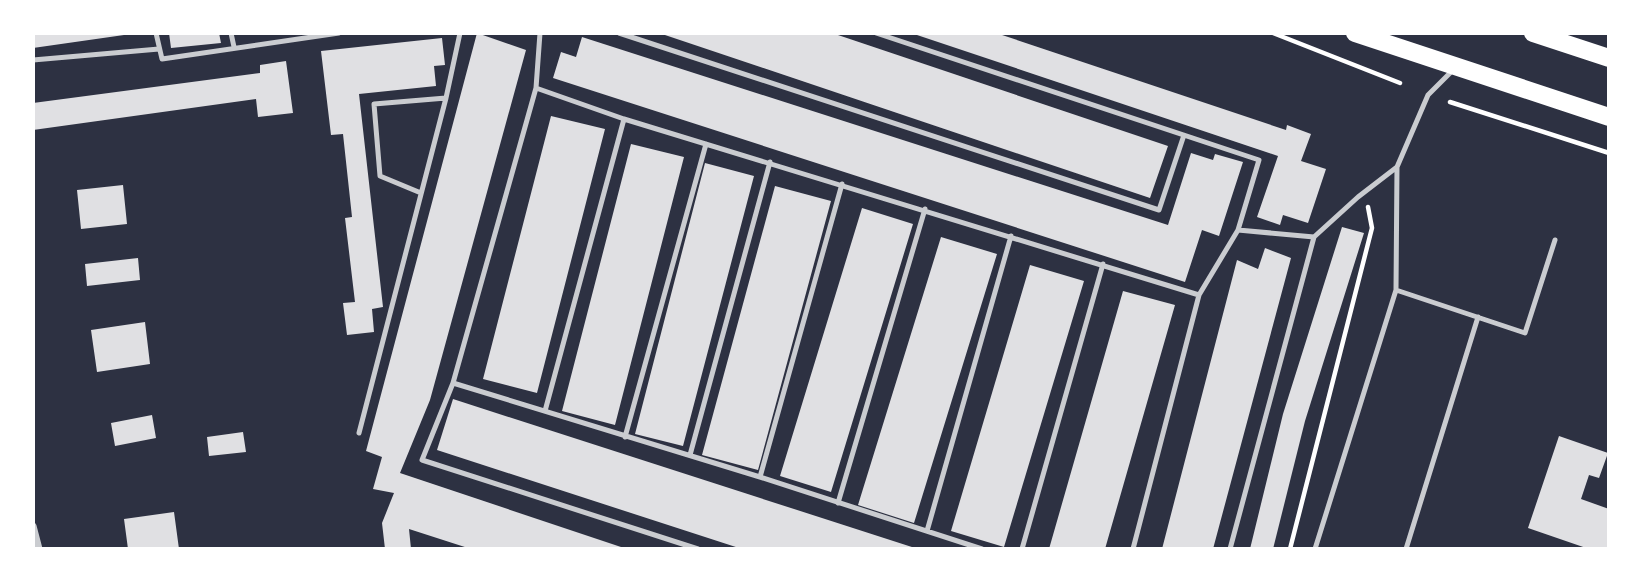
<svg xmlns="http://www.w3.org/2000/svg" width="1642" height="582" viewBox="0 0 1642 582" font-family="Montserrat,sans-serif">
  <style>
    .building { fill: #e0e0e3 }
    .lines { fill: none; stroke-linecap: round; stroke-linejoin: round }
    .path { stroke: #fff; stroke-width: 4.5 }
    .service { stroke: #caccd0; stroke-width: 5 }
    .minor { stroke: #caccd0; stroke-width: 7 }
    .primary { stroke: #fff; stroke-width: 18 }
  </style>
  <rect width="100%" height="100%" fill="#2d3142"/>
  <path class="building" d="M33,33H123L124,35L33,48Z
    M169,33H219L221,43L171,48Z
    M477,33L526,50L430,400L400,473L627,549H471L409,529L411,549H385L382,523L394,493L373,489L382,457L366,451Z
    M659,33H832L1168,146L1150,198Z
    M911,33H996L1286,130L1287,125L1311,134L1301,161L1326,169L1308,223L1283,215L1280,225L1257,217L1278,156Z
    M582,37L1168,225L1191,153L1213,160L1215,154L1243,162L1219,236L1202,230L1185,282L553,78L561,52L576,57Z
    M442,38L445,65L434,66L436,86L359,94L383,307L372,309L374,332L347,335L343,303L355,302L345,218L352,217L343,134L331,135L321,51Z
    M286,61L293,113L258,117L256,99L33,130V103L260,73V65Z
    M551,116L605,129L537,393L483,379Z
    M631,144L684,157L615,425L562,411Z
    M705,163L754,176L683,446L635,434Z
    M123,185L127,224L81,229L77,190Z
    M775,186L831,201L758,470L702,455Z
    M862,208L913,224L831,492L780,476Z
    M1342,227L1364,233L1305,421L1273,549H1250L1283,414Z
    M941,237L997,254L914,523L858,505Z
    M1265,248L1291,258L1213,549H1162L1237,260L1258,269Z
    M138,258L140,280L87,286L85,264Z
    M1030,265L1084,281L1004,547L951,531Z
    M1123,291L1175,305L1105,549H1049Z
    M145,322L150,364L97,372L91,330Z
    M453,399L915,548V549H742L437,450Z
    M152,415L156,438L115,446L111,423Z
    M243,432L246,452L209,456L207,437Z
    M1559,436L1608,453L1599,478L1589,475L1581,499L1609,509V549H1589L1528,528Z
    M174,512L179,549H128L124,519Z"/>
  <g class="lines">
    <path class="path" d="M1273,33L1400,83
      M1450,102L1609,153
      M1290,549L1372,228L1368,207"/>
    <path class="service" d="M156,33L162,59L339,33
      M231,33L234,47
      M619,33L1159,210L1184,135
      M876,33L1259,160L1238,230
      M33,60L159,49
      M536,88L540,33
      M421,193L380,176L374,104L446,98
      M1396,290L1525,333L1555,240
      M453,383L422,460L698,549
      M545,411L624,119
      M359,433L446,98L460,33
      M625,437L706,144
      M690,455L770,162
      M760,477L842,184
      M838,503L925,209
      M927,531L1011,236
      M982,549L760,477L453,383L536,88L624,119L1199,295
      M1022,549L1103,264
      M1133,549L1199,295L1238,230L1314,237L1358,197L1397,167L1428,95L1454,69
      M1230,549L1314,237
      M1315,549L1396,290L1397,167
      M1406,549L1478,317"/>
    <path class="minor" d="M33,526L39,549"/>
    <path class="primary" d="M1355,33L1609,117
      M1533,33L1609,58"/>
  </g>
  <rect width="1642" height="582" fill="none" stroke="#ffffff" stroke-width="70"/>
</svg>
